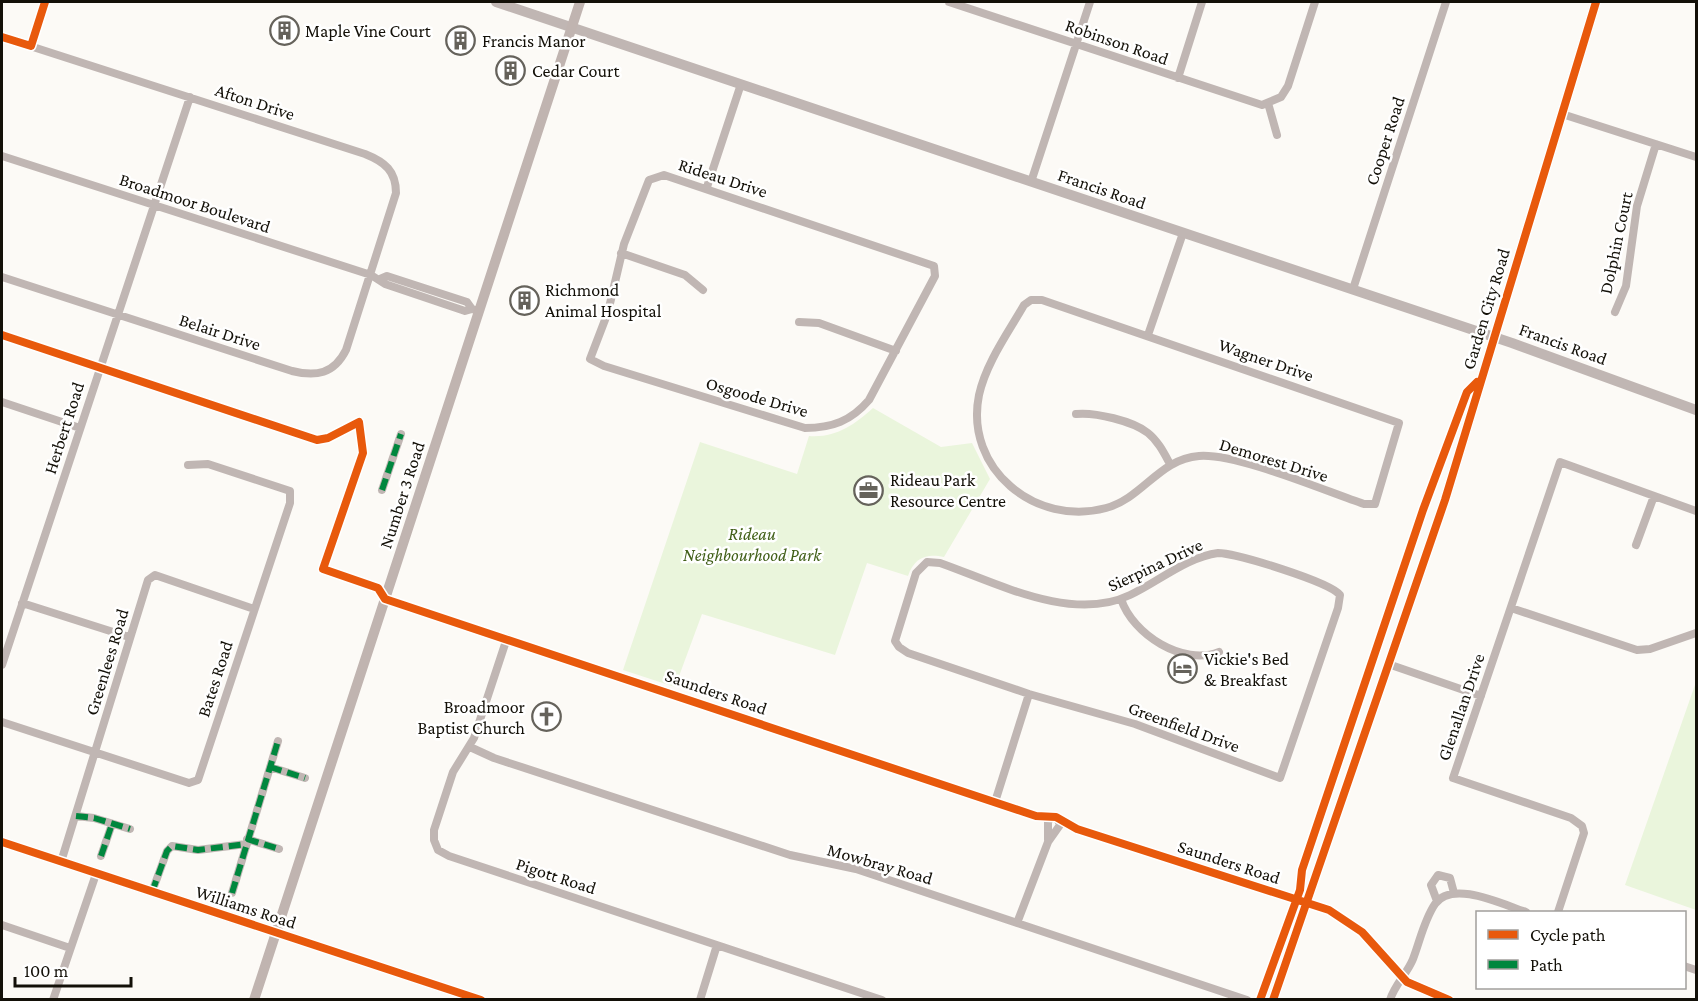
<svg xmlns="http://www.w3.org/2000/svg" width="1698" height="1001" viewBox="0 0 1698 1001" font-family="'Crimson Pro',serif">
  <style>
    .green { fill: #eaf5dc }
    .lines { fill: none; stroke-linecap: round; stroke-linejoin: round }
    .minor { stroke: #c0b6b3; stroke-width: 8 }
    .tertiary { stroke: #c0b6b3; stroke-width: 10 }
    .secondary { stroke: #c0b4b0; stroke-width: 10 }
    .quiet { stroke: #00873e; stroke-width: 6; stroke-dasharray: 12 6; stroke-linecap: butt }
    .cycleway-casing { stroke: #fff; stroke-width: 11 }
    .cycleway { stroke: #e8590c; stroke-width: 8 }
    .labels { text-anchor: middle; stroke-width: 5; stroke-linejoin: round; paint-order: stroke }
    .poi-label { font-size: 18px; fill: #131008; stroke: #fff; text-anchor: start }
    .street-label { font-size: 18px; fill: #131008; stroke: #fff }
    .park-label { font-size: 18px; font-style: italic; fill: #415f18; stroke: #fff }
  </style>
  <rect width="100%" height="100%" fill="#fcfaf6"/>
  <path class="green" d="M873,408L941,447L972,443L990,479L944,557C926,553 914,558 908,576L867,563L835,655L702,614L675,687L623,670L700,442L797,474L809,436C836,438 854,425 873,408Z
    M1696,682V910L1625,885Z"/>
  <g class="lines">
    <path class="minor" d="M949,2L1262,105L1281,97L1288,86L1315,2
      M2,37L365,154C385,162 396,171 396,193L346,350C334,374 316,377 292,371L2,277
      M1178,78L1202,2
      M1268,103L1277,135
      M1562,114L1696,157
      M2,156L371,275L385,284L465,311L472,309L479,311
      M664,175L934,266L935,276L869,400C851,421 832,428 805,428L604,366L590,359L608,312L624,244L649,180Z
      M1031,182L1090,2
      M707,187L741,84
      M621,253L685,275L703,290
      M380,279L387,276L467,302L472,309
      M1353,289L1446,2
      M1031,300H1042L1399,423L1375,504H1364C1325,491 1237,453 1199,456C1159,459 1143,498 1106,508C1036,527 964,469 979,395C986,363 1008,333 1024,305Z
      M1615,312L1626,286L1637,206L1656,144
      M799,322L819,323L896,351
      M1148,335L1183,233
      M2,402L80,428
      M1076,414C1095,412 1133,421 1148,433C1158,441 1164,453 1170,464
      M382,490L401,434
      M1636,545L1654,496
      M1218,553C1236,553 1330,582 1340,595L1338,608L1280,778L1135,724L1029,694L908,653L899,647L895,641L916,573L927,562L940,563C997,583 1072,623 1130,595C1158,582 1187,557 1218,553Z
      M385,599L1036,816L1056,817L1077,829L1329,910L1362,932L1407,982L1449,1000
      M1121,599C1133,635 1183,666 1219,652
      M22,603L129,637
      M1511,608L1637,650L1650,649L1696,633
      M507,638L474,738L453,772L434,830V840L438,850L449,856L882,1000
      M2,665L190,97
      M1391,665L1481,696
      M2,722L189,783L198,780L290,503V491L208,464L188,465
      M470,747L494,758L790,855L856,869L1247,1000
      M270,767L305,778
      M995,802L1029,694
      M76,816L94,818L130,829
      M247,839L279,849
      M1048,840V822L1051,817
      M101,856L112,824
      M61,862L148,580L155,575L254,609
      M152,892L167,851L172,846L198,850L246,844
      M232,893L278,741
      M1437,901L1431,885L1438,875L1450,878L1454,893
      M1558,912L1584,833L1582,826L1571,818L1453,778L1560,462L1696,511
      M1017,923L1048,842L1060,825L1057,818
      M2,925L70,948
      M1684,966L1696,970
      M53,1000L96,874
      M700,1000L717,945
      M1390,1000C1395,984 1407,974 1413,959C1420,941 1424,920 1435,904C1452,879 1504,905 1526,912"/>
    <path class="tertiary" d="M496,2L1512,343L1696,410
      M2,842L481,1000
      M1273,1000L1445,500L1596,2"/>
    <path class="secondary" d="M254,1000L580,2"/>
    <path class="quiet" d="M382,490L401,434
      M270,767L305,778
      M76,816L94,818L130,829
      M247,839L279,849
      M101,856L112,824
      M152,892L167,851L172,846L198,850L246,844
      M232,893L278,741"/>
    <defs>
      <path id="cycleway" d="M2,37L31,46L45,2
        M2,335L317,440L328,438L359,422L363,453L323,569L378,588L385,599L1036,816L1056,817L1077,829L1329,910L1362,932L1407,982L1449,1000
        M2,842L481,1000
        M1260,1000L1300,890L1302,870L1423,510L1467,392L1477,382
        M1273,1000L1445,500L1596,2"/>
    </defs>
    <use href="#cycleway" class="cycleway-casing"/>
    <use href="#cycleway" class="cycleway"/>
  </g>
  <defs>
    <symbol id="building-ring" viewBox="-11 -11 22 22"><circle r="9.5" fill="#fff" stroke="#65625b" stroke-width="1.5"/><path d="M-4-6H4V6H1V3H-1V6H-4ZM-2.5-4.3h1.7v1.8h-1.7ZM.8-4.3h1.7v1.8H.8ZM-2.5-1h1.7V.8h-1.7ZM.8-1h1.7V.8H.8Z" fill="#65625b"/></symbol>
    <symbol id="office-ring" viewBox="-11 -11 22 22"><circle r="9.5" fill="#fff" stroke="#65625b" stroke-width="1.5"/><path d="M-6-3h4V-5.5h4V-3h4V5H-6ZM-1-4.5V-3h2v-1.5ZM-6 0V1H6V0Z" fill="#65625b"/></symbol>
    <symbol id="hotel-ring" viewBox="-11 -11 22 22"><circle r="9.5" fill="#fff" stroke="#65625b" stroke-width="1.5"/><path d="M-6-4.5h1.5V1H6V5H4.5V3h-9V5H-6ZM-4 0a1.8 1.8 0 1 1 3.6 0ZM.5 0V-2.5h3Q6-2.5 6 0Z" fill="#65625b"/></symbol>
    <symbol id="church-ring" viewBox="-11 -11 22 22"><circle r="9.5" fill="#fff" stroke="#65625b" stroke-width="1.5"/><path d="M-1.2-6h2.4v3.5h3.3v2.4h-3.3V6h-2.4V-.1h-3.3v-2.4h3.3Z" fill="#65625b"/></symbol>
  </defs>
  <g fill-rule="evenodd">
    <use href="#building-ring" x="268" y="14" width="33" height="33"/>
    <use href="#building-ring" x="444" y="24" width="33" height="33"/>
    <use href="#building-ring" x="494" y="54" width="33" height="33"/>
    <use href="#building-ring" x="508" y="284" width="33" height="33"/>
    <use href="#office-ring" x="852" y="474" width="33" height="33"/>
    <use href="#hotel-ring" x="1166" y="652" width="33" height="33"/>
    <use href="#church-ring" x="530" y="700" width="33" height="33"/>
  </g>
  <g class="labels">
    <g class="poi-label">
      <text x="305" y="37">Maple Vine Court</text>
      <text x="482" y="47">Francis Manor</text>
      <text x="532" y="77">Cedar Court</text>
      <text x="545" y="296">Richmond<tspan x="545" dy="21">Animal Hospital</tspan></text>
      <text x="890" y="486">Rideau Park<tspan x="890" dy="21">Resource Centre</tspan></text>
      <text x="1204" y="665">Vickie's Bed<tspan x="1204" dy="21">&amp; Breakfast</tspan></text>
      <text x="525" y="713" text-anchor="end">Broadmoor<tspan x="525" dy="21">Baptist Church</tspan></text>
    </g>
    <g class="street-label">
      <text transform="translate(1117 42) rotate(19)" y="6">Robinson Road</text>
      <text transform="translate(255 102) rotate(18)" y="6">Afton Drive</text>
      <text transform="translate(1385 141) rotate(-72)" y="6">Cooper Road</text>
      <text transform="translate(723 178) rotate(18)" y="6">Rideau Drive</text>
      <text transform="translate(1102 189) rotate(19)" y="6">Francis Road</text>
      <text transform="translate(195 203) rotate(18)" y="6">Broadmoor Boulevard</text>
      <text transform="translate(1616 243) rotate(-78)" y="6">Dolphin Court</text>
      <text transform="translate(1486 309) rotate(-73)" y="6">Garden City Road</text>
      <text transform="translate(220 332) rotate(18)" y="6">Belair Drive</text>
      <text transform="translate(1563 344) rotate(20)" y="6">Francis Road</text>
      <text transform="translate(1266 360) rotate(19)" y="6">Wagner Drive</text>
      <text transform="translate(757 397) rotate(16)" y="6">Osgoode Drive</text>
      <text transform="translate(64 428) rotate(-72)" y="6">Herbert Road</text>
      <text transform="translate(1274 460) rotate(17)" y="6">Demorest Drive</text>
      <text transform="translate(402 495) rotate(-72)" y="6">Number 3 Road</text>
      <text transform="translate(1155 565) rotate(-25)" y="6">Sierpina Drive</text>
      <text transform="translate(107 662) rotate(-73)" y="6">Greenlees Road</text>
      <text transform="translate(215 679) rotate(-72)" y="6">Bates Road</text>
      <text transform="translate(716 692) rotate(19)" y="6">Saunders Road</text>
      <text transform="translate(1461 707) rotate(-71)" y="6">Glenallan Drive</text>
      <text transform="translate(1184 727) rotate(20)" y="6">Greenfield Drive</text>
      <text transform="translate(1229 862) rotate(18)" y="6">Saunders Road</text>
      <text transform="translate(880 864) rotate(16)" y="6">Mowbray Road</text>
      <text transform="translate(556 876) rotate(18)" y="6">Pigott Road</text>
      <text transform="translate(246 907) rotate(18)" y="6">Williams Road</text>
    </g>
    <g class="park-label">
      <text x="752" y="540">Rideau<tspan x="752" dy="21">Neighbourhood Park</tspan></text>
    </g>
  </g>
  <rect width="1698" height="1001" fill="none" stroke="#131008" stroke-width="6"/>
  <rect x="1476" y="911" width="210" height="78" fill="#ffffff" stroke="#a19f9c" stroke-width="1.5"/>
  <rect x="1488" y="930" width="30" height="9" fill="#e8590c" stroke="#a19f9c" stroke-width="1.5"/>
  <text x="1530" y="941" font-size="18" fill="#131008">Cycle path</text>
  <rect x="1488" y="960" width="30" height="9" fill="#00873e" stroke="#a19f9c" stroke-width="1.5"/>
  <text x="1530" y="971" font-size="18" fill="#131008">Path</text>
  <path d="M15 977v9h116v-9" fill="none" stroke="#131008" stroke-width="3"/>
  <text x="24" y="977" font-size="18" fill="#131008" stroke="#ffffff" stroke-width="4.5" paint-order="stroke">100 m</text>
</svg>
